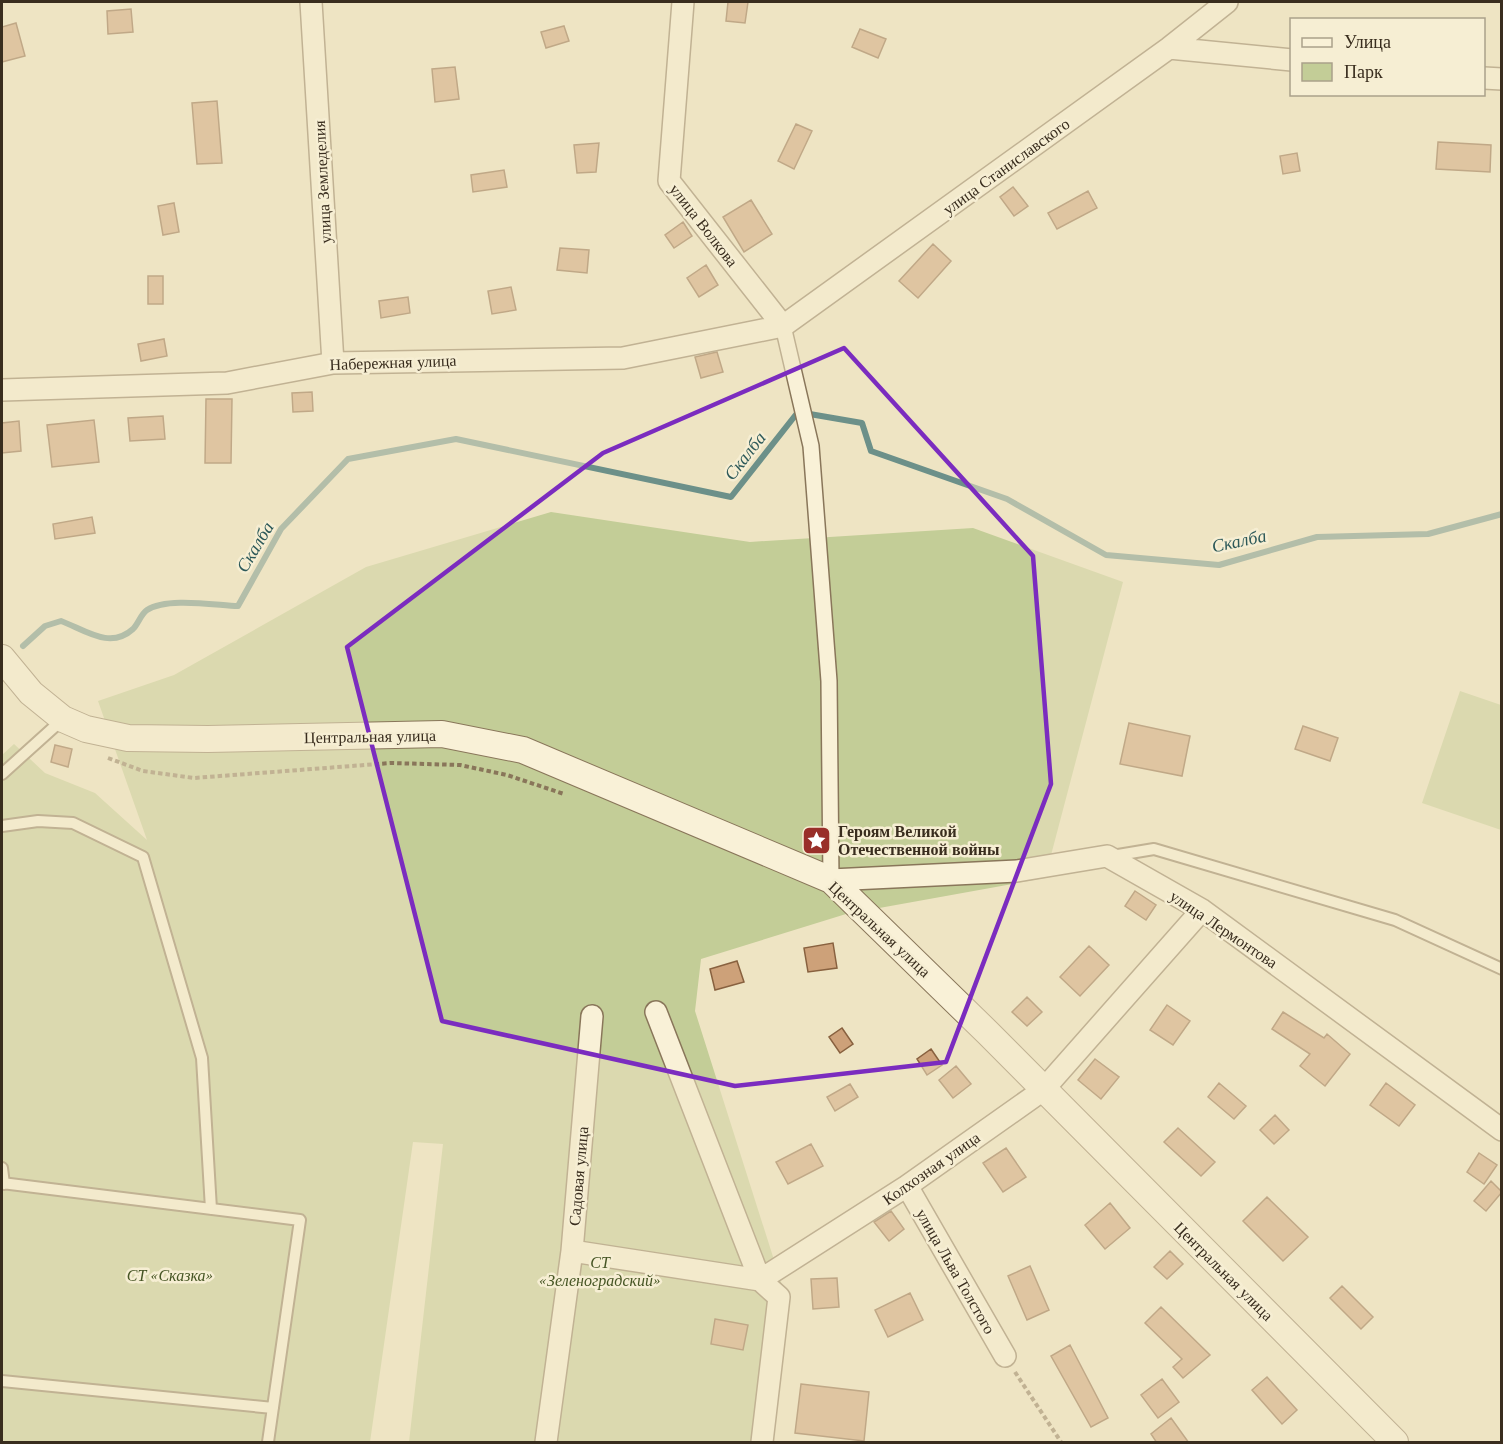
<svg xmlns="http://www.w3.org/2000/svg" width="1503" height="1444" viewBox="0 0 1503 1444" font-family="'Libre Baskerville',serif">
  <style>
    .green { fill: #c3cd97 }
    .lines { fill: none; stroke-linecap: round; stroke-linejoin: round }
    .stream { stroke: #6c9089; stroke-width: 6 }
    .building { fill: #cda179; stroke: #88613f; stroke-width: 1.5 }
    .service-casing { stroke: #89765a; stroke-width: 14 }
    .pedestrian-casing { stroke: #89765a; stroke-width: 18 }
    .minor-casing { stroke: #89765a; stroke-width: 24 }
    .tertiary-casing { stroke: #89765a; stroke-width: 28 }
    .path { stroke: #89765a; stroke-width: 4; stroke-dasharray: 4.5 3; stroke-linecap: butt }
    .service { stroke: #f9f1d7; stroke-width: 10 }
    .pedestrian { stroke: #f9f1d7; stroke-width: 15 }
    .minor { stroke: #f9f1d7; stroke-width: 21 }
    .tertiary { stroke: #f9f1d7; stroke-width: 26 }
    .marked { fill: none; stroke: #7b2cbf; stroke-width: 4.5; stroke-linejoin: round }
    .labels { text-anchor: middle; stroke-width: 5; stroke-linejoin: round; paint-order: stroke }
    .street-label { font-size: 16px; fill: #392d1e; stroke: #f6eed3 }
    .poi-label { font-size: 16px; font-weight: bold; fill: #392d1e; stroke: #f6eed3; text-anchor: start }
    .park-label { font-size: 16px; font-style: italic; fill: #465524; stroke: #f6eed3 }
    .water-label { font-size: 18px; font-style: italic; fill: #2d5959; stroke: #f6eed3 }
  </style>
  <rect width="100%" height="100%" fill="#eee4c3"/>
  <path class="green" d="M551,512L750,542L973,528L1123,582L1045,878L846,914L701,959L695,1011L788,1304L770,1442H409L443,1144L413,1142L370,1442H2V755L14,744L45,773L95,793L147,840L98,701L174,675L366,567Z
    M1460,691L1501,705V830L1422,803Z"/>
  <g class="lines">
    <path class="stream" d="M23,646L45,626L61,621C85,630 110,650 133,629C138,624 141,614 147,610C167,597 214,605 238,606L281,529L348,459L456,439L731,497L798,412L862,423L871,451L1007,499L1106,555L1219,565L1317,537L1428,534L1502,514"/>
  </g>
  <path class="building" d="M728,2H748L745,23L726,21Z
    M131,9L133,32L108,34L107,11Z
    M16,23L25,56L2,62V27Z
    M564,26L569,41L546,48L541,32Z
    M860,29L886,39L878,58L852,47Z
    M455,67L459,99L435,102L432,69Z
    M217,101L222,163L197,164L192,103Z
    M796,124L812,131L794,169L778,161Z
    M1438,142L1491,145L1490,172L1436,169Z
    M599,143L596,172L577,173L574,145Z
    M1297,153L1300,171L1283,174L1280,156Z
    M504,170L507,187L473,192L471,175Z
    M1013,187L1028,206L1014,216L1000,197Z
    M1088,191L1097,208L1057,229L1048,213Z
    M751,200L772,234L744,252L723,217Z
    M174,203L179,232L163,235L158,206Z
    M683,222L692,236L674,248L665,235Z
    M933,244L951,261L918,298L899,281Z
    M560,248L589,250L587,273L557,270Z
    M706,265L718,285L699,297L687,278Z
    M148,276H163V304H148Z
    M511,287L516,310L492,314L488,291Z
    M408,297L410,313L381,318L379,301Z
    M164,339L167,356L141,361L138,344Z
    M717,352L723,372L701,378L695,357Z
    M312,392L313,411L293,412L292,393Z
    M206,399H232L231,463H205Z
    M163,416L165,439L130,441L128,418Z
    M94,420L99,462L52,467L47,425Z
    M19,421L21,451L2,453V423Z
    M92,517L95,533L55,539L53,524Z
    M1129,723L1190,736L1182,776L1120,764Z
    M1303,726L1338,738L1330,761L1295,749Z
    M55,745L72,749L68,767L51,762Z
    M1135,891L1156,905L1146,920L1125,906Z
    M833,943L837,968L808,972L804,948Z
    M1089,946L1109,965L1080,996L1060,977Z
    M737,961L744,982L715,990L710,969Z
    M1027,997L1042,1012L1027,1026L1012,1012Z
    M1167,1005L1190,1021L1173,1045L1150,1030Z
    M1283,1012L1324,1038L1327,1034L1350,1054L1325,1086L1300,1066L1310,1054L1272,1029Z
    M842,1028L853,1044L840,1053L829,1037Z
    M931,1049L942,1065L927,1075L917,1059Z
    M1095,1059L1119,1077L1101,1099L1078,1080Z
    M956,1066L971,1084L953,1098L939,1080Z
    M1219,1083L1246,1106L1234,1119L1208,1097Z
    M1386,1083L1415,1105L1399,1126L1370,1105Z
    M850,1084L858,1097L835,1111L827,1097Z
    M1275,1115L1289,1130L1274,1144L1260,1130Z
    M1178,1128L1215,1162L1201,1176L1164,1142Z
    M811,1144L823,1166L788,1184L776,1162Z
    M1006,1148L1026,1177L1003,1192L983,1163Z
    M1479,1153L1497,1165L1484,1184L1467,1172Z
    M1491,1181L1502,1192L1486,1211L1474,1201Z
    M1267,1197L1308,1237L1283,1261L1243,1221Z
    M1110,1203L1130,1228L1105,1249L1085,1225Z
    M891,1211L904,1229L889,1241L874,1222Z
    M1170,1251L1183,1264L1167,1279L1154,1267Z
    M1030,1266L1049,1310L1027,1320L1008,1276Z
    M837,1278L839,1307L813,1309L811,1279Z
    M1342,1286L1373,1317L1361,1329L1330,1298Z
    M910,1293L923,1320L888,1337L875,1310Z
    M1161,1307L1210,1355L1183,1378L1173,1367L1182,1359L1145,1323Z
    M715,1319L748,1325L743,1350L711,1344Z
    M1070,1345L1108,1418L1091,1427L1051,1356Z
    M1267,1377L1297,1410L1282,1424L1252,1390Z
    M1162,1379L1179,1402L1158,1418L1141,1395Z
    M801,1384L869,1392L864,1441L795,1433Z
    M1171,1418L1189,1443H1157L1151,1434Z"/>
  <g class="lines">
    <defs>
      <path id="service" d="M2,774L63,719
        M2,826L38,821L73,823L143,857L202,1058L211,1209
        M1112,856L1154,849L1395,920L1502,969
        M2,1168L4,1184
        M2,1183L300,1220L268,1442
        M2,1381L273,1408"/>
      <path id="pedestrian" d="M783,326L811,446L829,681L831,880"/>
      <path id="minor" d="M311,2L333,363
        M683,2L669,181L783,326
        M1169,48L1292,60
        M1484,78L1502,79
        M2,390L227,383L333,363L623,358L783,326L1169,48L1227,2
        M831,880L1017,871L1107,856L1202,910L1502,1130
        M907,1186L1005,1356
        M572,1251L760,1280L656,1012
        M546,1442L572,1251L592,1016
        M762,1442L779,1297L760,1280L907,1186L1043,1090L1202,910"/>
      <path id="tertiary" d="M2,658L31,693L63,719L86,729L128,738L208,739L442,734L523,750L831,880L988,1033L1395,1442"/>
    </defs>
    <use href="#service" class="service-casing"/>
    <use href="#pedestrian" class="pedestrian-casing"/>
    <use href="#minor" class="minor-casing"/>
    <use href="#tertiary" class="tertiary-casing"/>
    <path class="path" d="M108,758L143,771L194,778L391,763L460,765L507,775L564,794
      M1015,1372L1061,1442"/>
    <use href="#service" class="service"/>
    <use href="#pedestrian" class="pedestrian"/>
    <use href="#minor" class="minor"/>
    <use href="#tertiary" class="tertiary"/>
  </g>
  <path d="M0 0H1503V1444H0ZM844,348L1033,556L1051,784L946,1062L735,1086L442,1021L347,647L603,453Z" fill="#eee4c3" fill-opacity=".55" fill-rule="evenodd"/>
  <path class="marked" d="M844,348L1033,556L1051,784L946,1062L735,1086L442,1021L347,647L603,453Z"/>
  <defs>
    <symbol id="sight-square" viewBox="-11 -11 22 22"><rect x="-9" y="-9" width="18" height="18" rx="4" fill="#992f29" stroke="#f6eed3"/><path d="M0-6L1.8-2.2L6-1.7L2.9 1.2L3.7 5.4L0 3.3L-3.7 5.4L-2.9 1.2L-6-1.7L-1.8-2.2Z" fill="#fff"/></symbol>
  </defs>
  <g fill-rule="evenodd">
    <use href="#sight-square" x="800" y="824" width="33" height="33"/>
  </g>
  <g class="labels">
    <g class="street-label">
      <text transform="translate(1006 166) rotate(-36)" y="6">улица Станиславского</text>
      <text transform="translate(322 182) rotate(-93)" y="6">улица Земледелия</text>
      <text transform="translate(704 225) rotate(52)" y="6">улица Волкова</text>
      <text transform="translate(393 362) rotate(-2)" y="6">Набережная улица</text>
      <text transform="translate(370 736) rotate(-1)" y="6">Центральная улица</text>
      <text transform="translate(880 929) rotate(43)" y="6">Центральная улица</text>
      <text transform="translate(1224 929) rotate(34)" y="6">улица Лермонтова</text>
      <text transform="translate(931 1168) rotate(-35)" y="6">Колхозная улица</text>
      <text transform="translate(578 1176) rotate(-85)" y="6">Садовая улица</text>
      <text transform="translate(956 1271) rotate(60)" y="6">улица Льва Толстого</text>
      <text transform="translate(1224 1271) rotate(45)" y="6">Центральная улица</text>
    </g>
    <g class="poi-label">
      <text x="838" y="837">Героям Великой<tspan x="838" dy="18">Отечественной войны</tspan></text>
    </g>
    <g class="park-label">
      <text x="600" y="1268">СТ<tspan x="600" dy="18">«Зеленоградский»</tspan></text>
      <text x="170" y="1281">СТ «Сказка»</text>
    </g>
    <g class="water-label">
      <text transform="translate(745 456) rotate(-52)" y="6">Скалба</text>
      <text transform="translate(1239 541) rotate(-12)" y="6">Скалба</text>
      <text transform="translate(255 547) rotate(-59)" y="6">Скалба</text>
    </g>
  </g>
  <rect width="1503" height="1444" fill="none" stroke="#392d1e" stroke-width="6"/>
  <rect x="1290" y="18" width="195" height="78" fill="#f6eed3" stroke="#aaa18b" stroke-width="1.5"/>
  <rect x="1302" y="38" width="30" height="9" fill="#f9f1d7" stroke="#aaa18b" stroke-width="1.5"/>
  <text x="1344" y="48" font-size="18" fill="#392d1e">Улица</text>
  <rect x="1302" y="63" width="30" height="18" fill="#c3cd97" stroke="#aaa18b" stroke-width="1.5"/>
  <text x="1344" y="78" font-size="18" fill="#392d1e">Парк</text>
</svg>
